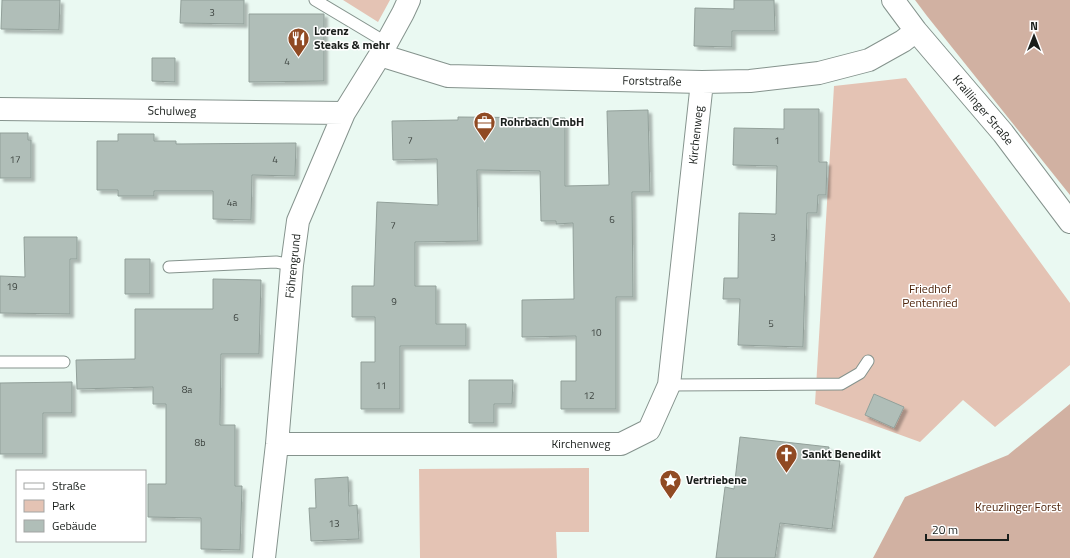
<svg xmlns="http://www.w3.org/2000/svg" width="1070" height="558" viewBox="0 0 1070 558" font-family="'Titillium Web',sans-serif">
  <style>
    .green { fill: #e4c3b4 }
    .forest { fill: #d1b1a2 }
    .building { fill: #b0beb8; stroke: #92a09a; filter: url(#shadow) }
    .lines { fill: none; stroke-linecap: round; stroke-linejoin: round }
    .lane-casing { stroke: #85938d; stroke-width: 13 }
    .street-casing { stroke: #85938d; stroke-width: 24 }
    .lane { stroke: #fff; stroke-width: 11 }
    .street { stroke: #fff; stroke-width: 22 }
    .labels { text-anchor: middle; stroke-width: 3; stroke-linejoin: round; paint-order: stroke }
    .number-label { font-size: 10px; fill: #3f4642 }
    .poi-label { font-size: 12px; font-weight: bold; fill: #191e1b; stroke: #fff; text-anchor: start }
    .street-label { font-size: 12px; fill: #191e1b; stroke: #fff }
    .park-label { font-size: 12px; fill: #4d230a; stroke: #fff }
  </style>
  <defs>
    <filter id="shadow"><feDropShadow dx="3.5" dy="3.5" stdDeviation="1" flood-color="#0004"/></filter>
  </defs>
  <rect width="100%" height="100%" fill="#eaf9f2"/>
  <path class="green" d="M343,0H390L378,22Z
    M906,78L1070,303V365L995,427L963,400L920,442L815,404L834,86Z
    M589,468V532H556L557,558H420L419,469Z"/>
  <path class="forest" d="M915,0H1070V195L927,16Z
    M1070,404V558H873L905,497L1008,455Z"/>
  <path class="building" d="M2,0H60L59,30L1,29Z
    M181,0H244V24L180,23Z
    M734,0H774L775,31H732V47L694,46L695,8L734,9Z
    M249,14H324V81L249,82Z
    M152,58H175V82L152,81Z
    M784,109H819V162H827L826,195H818L817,213H807L803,347L738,345L740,299H723L724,278H738L739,213L776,214L777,166L733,165L734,128L784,129Z
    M648,110L650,192H632L633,297H616V409H561V381H576V336L522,337V300L574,299L573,223L556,224V221H541L540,171L477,170L478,241L415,242V286H436V324H466V346H400V409H361V362H375V317H352V286H374L377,202L438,205L437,159L393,160L392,121L458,120V117L565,118V186L609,185L607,111Z
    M0,133H28V140H31V178H0Z
    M118,134H154V141H176V144L296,143L295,176L252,175L251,220L213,219V191H154V196H118V190H97V141H118Z
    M24,237H77V259H70V314L0,313V276L25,277Z
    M125,259H150V294H125Z
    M213,279L261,280L259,354H221L220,425H235V486H242L240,550L201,549V518L148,517V484H166V404H153V387L77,389L76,360L135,359V309H213Z
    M469,380H513L512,404H494V423H469Z
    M72,382V413H43V454H0V383Z
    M874,394L904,407L894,428L865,415Z
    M740,437L829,447L827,460L840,461L832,529L780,523L775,558H716L725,487L734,489Z
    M348,477L349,506L357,505L359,539L311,541L309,508H316L315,479Z"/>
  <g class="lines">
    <defs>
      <path id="lane" d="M315,0L387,43
        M169,267L276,262L292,265
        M0,362H64
        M669,385L841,384L860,373L868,361"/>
      <path id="street" d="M893,0L916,31L1003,133L1070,222
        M380,55L448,76L702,82L750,81L819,73L869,60L903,41L916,31
        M0,109L344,113
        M277,444H621L649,430L669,385L702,82
        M264,558L277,444L292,265L298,221L344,113L380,55L403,13L409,0"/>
    </defs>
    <use href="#lane" class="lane-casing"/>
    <use href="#street" class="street-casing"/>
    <use href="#lane" class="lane"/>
    <use href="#street" class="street"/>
  </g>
  <defs>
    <symbol id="restaurant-pin" viewBox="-11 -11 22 30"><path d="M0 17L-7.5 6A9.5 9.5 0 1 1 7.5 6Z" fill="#904a23" stroke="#fff"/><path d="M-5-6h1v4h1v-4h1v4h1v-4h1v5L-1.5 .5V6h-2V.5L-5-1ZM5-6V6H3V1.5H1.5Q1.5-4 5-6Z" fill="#fff"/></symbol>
    <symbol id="office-pin" viewBox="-11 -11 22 30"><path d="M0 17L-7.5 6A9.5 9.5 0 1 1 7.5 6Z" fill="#904a23" stroke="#fff"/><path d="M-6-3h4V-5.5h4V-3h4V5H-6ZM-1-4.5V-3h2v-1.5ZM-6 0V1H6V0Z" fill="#fff"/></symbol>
    <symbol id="church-pin" viewBox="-11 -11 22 30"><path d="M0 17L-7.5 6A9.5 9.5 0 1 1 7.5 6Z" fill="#904a23" stroke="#fff"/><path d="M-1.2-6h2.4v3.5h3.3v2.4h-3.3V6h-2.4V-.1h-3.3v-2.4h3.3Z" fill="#fff"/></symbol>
    <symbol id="sight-pin" viewBox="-11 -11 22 30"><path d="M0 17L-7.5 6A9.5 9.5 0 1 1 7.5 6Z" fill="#904a23" stroke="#fff"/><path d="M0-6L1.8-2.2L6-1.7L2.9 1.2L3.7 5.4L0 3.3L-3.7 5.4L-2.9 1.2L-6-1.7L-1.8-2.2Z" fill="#fff"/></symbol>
  </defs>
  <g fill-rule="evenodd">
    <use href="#restaurant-pin" x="286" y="26" width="25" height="34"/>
    <use href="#office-pin" x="472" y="110" width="25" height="34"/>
    <use href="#church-pin" x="774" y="442" width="25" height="34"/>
    <use href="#sight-pin" x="658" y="468" width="25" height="34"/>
  </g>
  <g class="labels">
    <g class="number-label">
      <text x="212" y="16">3</text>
      <text x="287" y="65">4</text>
      <text x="410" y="144">7</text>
      <text x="777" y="144">1</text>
      <text x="15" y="163">17</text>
      <text x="275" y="163">4</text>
      <text x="232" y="206">4a</text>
      <text x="612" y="223">6</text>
      <text x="393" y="229">7</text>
      <text x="773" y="241">3</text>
      <text x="12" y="290">19</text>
      <text x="394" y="305">9</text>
      <text x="236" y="321">6</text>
      <text x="771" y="327">5</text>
      <text x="596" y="336">10</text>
      <text x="381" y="389">11</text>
      <text x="187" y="393">8a</text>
      <text x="589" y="399">12</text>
      <text x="200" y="446">8b</text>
      <text x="334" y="527">13</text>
    </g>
    <g class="poi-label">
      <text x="314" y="35">Lorenz<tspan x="314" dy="14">Steaks &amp; mehr</tspan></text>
      <text x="500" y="126">Rohrbach GmbH</text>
      <text x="802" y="458">Sankt Benedikt</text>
      <text x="686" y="484">Vertriebene</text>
    </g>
    <g class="street-label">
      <text transform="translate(652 81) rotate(1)" y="4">Forststraße</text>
      <text transform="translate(983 110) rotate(50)" y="4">Kraillinger Straße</text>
      <text transform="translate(172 111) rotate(1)" y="4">Schulweg</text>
      <text transform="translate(696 135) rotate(-84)" y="4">Kirchenweg</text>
      <text transform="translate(293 266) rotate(-84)" y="4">Föhrengrund</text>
      <text x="581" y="448">Kirchenweg</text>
    </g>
    <g class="park-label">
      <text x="930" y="293">Friedhof<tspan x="930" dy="14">Pentenried</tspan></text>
      <text x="1018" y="511">Kreuzlinger Forst</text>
    </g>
  </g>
  <rect x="16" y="470" width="130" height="72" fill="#ffffff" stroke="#a3a5a4"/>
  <rect x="24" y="483" width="20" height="6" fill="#ffffff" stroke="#a3a5a4"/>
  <text x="52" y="490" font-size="12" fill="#191e1b">Straße</text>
  <rect x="24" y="500" width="20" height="12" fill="#e4c3b4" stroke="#a3a5a4"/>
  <text x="52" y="510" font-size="12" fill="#191e1b">Park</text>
  <rect x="24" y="520" width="20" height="12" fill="#b0beb8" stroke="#a3a5a4"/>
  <text x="52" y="530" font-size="12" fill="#191e1b">Gebäude</text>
  <g transform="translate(1034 36)" stroke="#ffffff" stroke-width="3" paint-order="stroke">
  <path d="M0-3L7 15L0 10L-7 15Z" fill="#191e1b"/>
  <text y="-6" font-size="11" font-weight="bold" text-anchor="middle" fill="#191e1b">N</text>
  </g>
  <path d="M926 534v6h82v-6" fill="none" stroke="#191e1b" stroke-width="2"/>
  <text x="932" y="534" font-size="12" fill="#191e1b" stroke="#ffffff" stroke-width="3" paint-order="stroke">20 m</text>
</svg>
